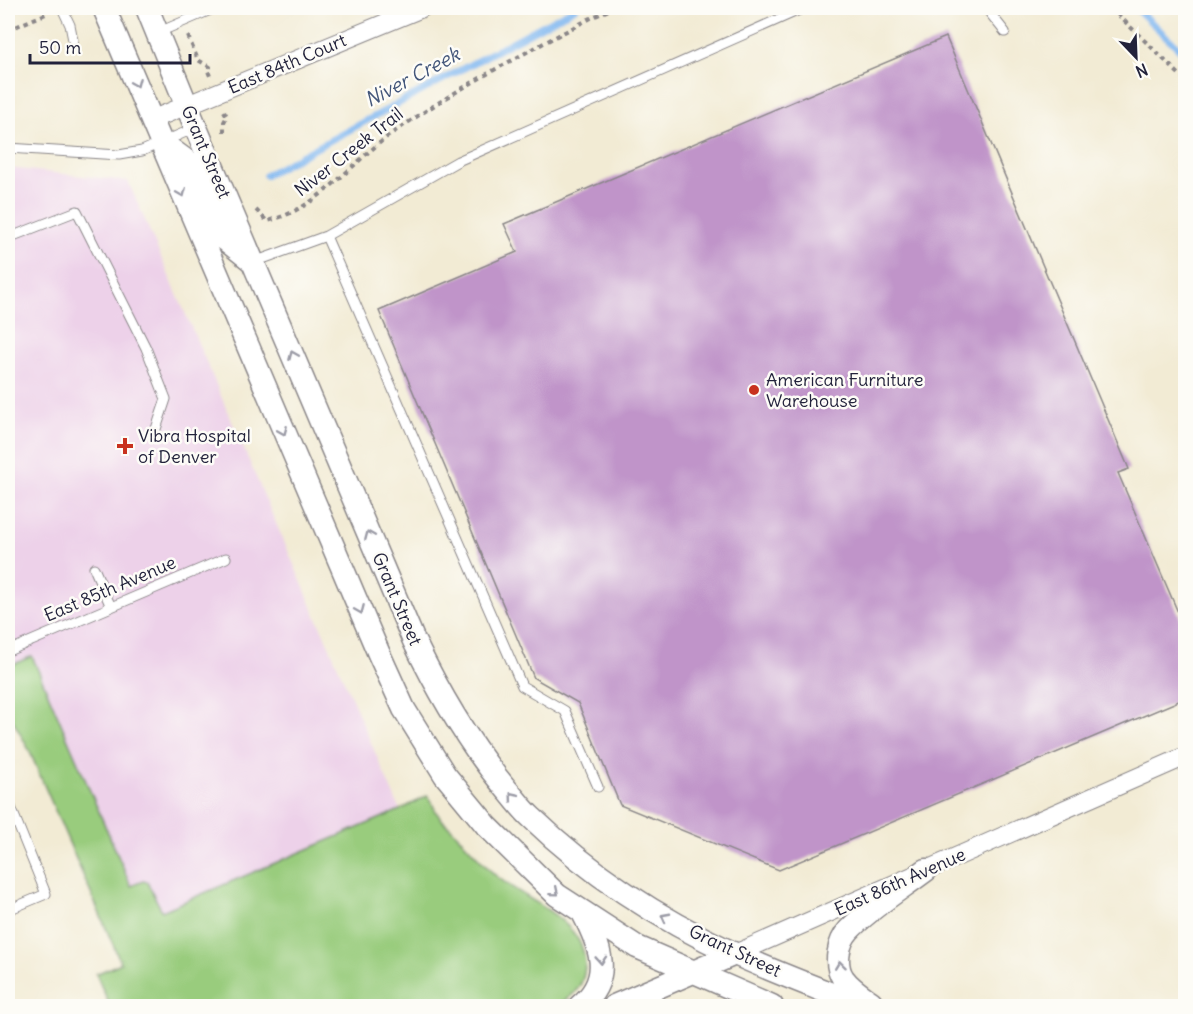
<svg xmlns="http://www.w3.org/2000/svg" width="1193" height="1014" viewBox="0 0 1193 1014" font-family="Delius,sans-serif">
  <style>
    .built { fill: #edd1e9 }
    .green { fill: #99cc7d; stroke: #5e775c; stroke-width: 1.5 }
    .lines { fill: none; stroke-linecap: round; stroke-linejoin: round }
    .stream { stroke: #80b7f0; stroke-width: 7 }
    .building { fill: #c094c9 }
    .service-casing { stroke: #8a8688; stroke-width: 11 }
    .minor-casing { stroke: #8a8688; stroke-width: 20 }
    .tertiary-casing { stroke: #8a8688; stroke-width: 25 }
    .path { stroke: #8a8688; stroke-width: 4; stroke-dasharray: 4.5 4.5; stroke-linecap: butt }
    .service { stroke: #fff; stroke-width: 9 }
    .minor { stroke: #fff; stroke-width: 18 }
    .tertiary { stroke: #fff; stroke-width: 22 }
    .oneway { stroke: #9c9ca7 }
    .poi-dot { fill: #c8321e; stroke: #fdfcf7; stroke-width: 2 }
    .labels { text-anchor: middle; stroke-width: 5; stroke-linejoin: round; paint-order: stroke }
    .street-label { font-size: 18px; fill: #22223b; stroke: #fdfcf7 }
    .poi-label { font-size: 18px; fill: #22223b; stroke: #fdfcf7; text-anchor: start }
    .water-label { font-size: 20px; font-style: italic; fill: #43567a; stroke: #fdfcf7 }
  </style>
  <rect width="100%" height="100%" fill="#fdfcf7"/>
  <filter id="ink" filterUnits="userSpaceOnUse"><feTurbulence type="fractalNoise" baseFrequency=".0167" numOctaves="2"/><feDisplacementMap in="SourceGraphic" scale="12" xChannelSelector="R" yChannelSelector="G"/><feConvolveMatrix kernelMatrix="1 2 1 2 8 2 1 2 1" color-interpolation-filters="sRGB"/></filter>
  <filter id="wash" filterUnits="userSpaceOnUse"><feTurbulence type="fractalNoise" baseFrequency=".008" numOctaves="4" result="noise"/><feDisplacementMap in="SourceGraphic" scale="24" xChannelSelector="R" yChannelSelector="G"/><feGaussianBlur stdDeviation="1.35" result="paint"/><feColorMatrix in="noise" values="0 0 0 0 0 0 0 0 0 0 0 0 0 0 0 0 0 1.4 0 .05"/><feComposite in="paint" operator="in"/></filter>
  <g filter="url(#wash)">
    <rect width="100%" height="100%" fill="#f2ebd4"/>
    <path class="built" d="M8,168L128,181L400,810L108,934L29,750L8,711Z"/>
    <path class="green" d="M32,656L131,886L143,881L147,882L162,911L400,810L427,796C433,802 434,810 439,816C442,821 448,825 452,829C466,844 479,859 493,873C523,901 594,921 584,974C581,990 568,1000 554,1006H110L96,974L121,963L29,750L8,711V667Z"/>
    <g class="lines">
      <path class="stream" d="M1136,8L1186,55
        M266,175L575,8"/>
    </g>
    <g id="blocks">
      <path class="building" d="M946,37L1129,469L1118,473L1186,631V698L779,870L620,805L578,703L534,678L379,311L517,252L504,224Z"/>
    </g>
  </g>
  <g filter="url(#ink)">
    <use href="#blocks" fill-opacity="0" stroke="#8a8688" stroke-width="1.5"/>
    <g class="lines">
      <defs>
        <path id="service" d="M62,8L70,25L73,40
          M986,8L1005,32
          M157,33L215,8
          M8,148L119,155L142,151L195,128
          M326,236L458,161L804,8
          M8,238L77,211L146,348L166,399L156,429
          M254,262L326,236L522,686L565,711L598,787
          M94,568L111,607
          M8,651L226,558
          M8,800L46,894L8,910"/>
        <path id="minor" d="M151,120L422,8
          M735,954L1186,756"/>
        <path id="tertiary" d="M104,8L379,654L404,709L445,775L487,826L557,895L637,947L772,1006
          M147,8L196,128L414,641C440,695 469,745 508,791C516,800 523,810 532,818C591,875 661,920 735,954C776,973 820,989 862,1006
          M162,143L188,162L222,237L252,261
          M871,1002C861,995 850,988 843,978C834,964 838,942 849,930C871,907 901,889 926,870
          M580,1006C614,978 600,946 583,913
          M614,1006L735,954"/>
      </defs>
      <use href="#service" class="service-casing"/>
      <use href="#minor" class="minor-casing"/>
      <use href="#tertiary" class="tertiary-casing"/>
      <path class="path" d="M1111,8L1186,81
        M8,30L48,13
        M188,36L198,60L210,67L208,71L210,76
        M224,111L227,116L224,122V134
        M256,210L267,221C321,209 353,159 397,130C459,87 525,53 591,18L613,8"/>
      <use href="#service" class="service"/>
      <use href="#minor" class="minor"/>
      <use href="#tertiary" class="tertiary"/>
    </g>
    <defs><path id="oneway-chevron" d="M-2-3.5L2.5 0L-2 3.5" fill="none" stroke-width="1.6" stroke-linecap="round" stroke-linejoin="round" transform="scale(1.5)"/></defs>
    <g class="oneway">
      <use href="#oneway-chevron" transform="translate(136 83) rotate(67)"/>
      <use href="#oneway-chevron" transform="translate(182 193) rotate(67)"/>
      <use href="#oneway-chevron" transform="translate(293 355) rotate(-113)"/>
      <use href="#oneway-chevron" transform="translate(283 431) rotate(67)"/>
      <use href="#oneway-chevron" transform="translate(369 535) rotate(-113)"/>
      <use href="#oneway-chevron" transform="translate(360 610) rotate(67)"/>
      <use href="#oneway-chevron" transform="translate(513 796) rotate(-130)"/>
      <use href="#oneway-chevron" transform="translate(555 892) rotate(40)"/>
      <use href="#oneway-chevron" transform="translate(665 917) rotate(-152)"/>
      <use href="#oneway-chevron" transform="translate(601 960) rotate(86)"/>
      <use href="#oneway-chevron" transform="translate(840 965) rotate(-97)"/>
    </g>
  </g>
  <g class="poi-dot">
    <circle cx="754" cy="390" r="6"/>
    <path d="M122 437h6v6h6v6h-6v6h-6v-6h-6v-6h6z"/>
  </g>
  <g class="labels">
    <g class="street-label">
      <text transform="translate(287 64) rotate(-23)" y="6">East 84th Court</text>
      <text transform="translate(206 152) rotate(67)" y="6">Grant Street</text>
      <text transform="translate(349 152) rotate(-38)" y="6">Niver Creek Trail</text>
      <text transform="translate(110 589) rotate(-23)" y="6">East 85th Avenue</text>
      <text transform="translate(397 599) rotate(67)" y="6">Grant Street</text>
      <text transform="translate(900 882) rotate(-24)" y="6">East 86th Avenue</text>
      <text transform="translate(735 951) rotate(25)" y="6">Grant Street</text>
    </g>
    <g class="poi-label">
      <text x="766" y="386">American Furniture<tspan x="766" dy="21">Warehouse</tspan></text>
      <text x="138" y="442">Vibra Hospital<tspan x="138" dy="21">of Denver</tspan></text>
    </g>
    <g class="water-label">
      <text transform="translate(412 77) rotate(-28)" y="7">Niver Creek</text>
    </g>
  </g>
  <rect width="1193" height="1014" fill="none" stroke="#fdfcf7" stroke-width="30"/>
  <g transform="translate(1136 57) rotate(157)" stroke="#fdfcf7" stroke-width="4.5" paint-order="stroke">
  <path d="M0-4.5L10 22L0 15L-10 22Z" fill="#22223b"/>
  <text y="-9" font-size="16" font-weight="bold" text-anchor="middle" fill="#22223b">N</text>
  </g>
  <path d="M30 54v9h160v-9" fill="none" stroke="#22223b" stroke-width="3"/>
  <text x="39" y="54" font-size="18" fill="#22223b" stroke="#fdfcf7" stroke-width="4.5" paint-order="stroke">50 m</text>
</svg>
